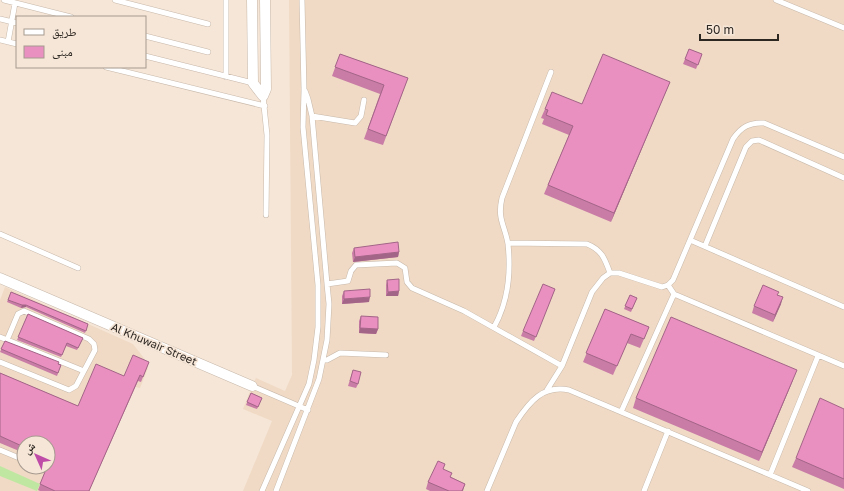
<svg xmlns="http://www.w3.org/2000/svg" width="844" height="491" viewBox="0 0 844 491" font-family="'Golos Text','Noto Naskh Arabic',sans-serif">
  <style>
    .built { fill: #f0dac5; fill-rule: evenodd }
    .green { fill: #bfe7a2 }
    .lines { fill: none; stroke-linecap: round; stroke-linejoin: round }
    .service-casing { stroke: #c7b8aa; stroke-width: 6 }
    .minor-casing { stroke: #c7b8aa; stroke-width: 11 }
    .service { stroke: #fff; stroke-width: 5 }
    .minor { stroke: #fff; stroke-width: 10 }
    .wall { fill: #c87ca6 }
    .shaded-wall { fill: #a36587 }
    .building { fill: #e990c1; stroke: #a36587 }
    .labels { text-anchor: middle; stroke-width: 3.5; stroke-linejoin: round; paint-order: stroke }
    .street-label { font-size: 11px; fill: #2d2722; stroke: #f6e6d7 }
  </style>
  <rect width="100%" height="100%" fill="#f6e6d7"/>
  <path class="built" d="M289,0H844V491H243L272,421L243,409L252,386L256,378L285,391L292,375Z
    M5,287L133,344L147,362L148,368L140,388L135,387L89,491H0V300ZM24,443H48V467H24Z"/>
  <path class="green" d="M0,466L40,484L37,491L0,476Z"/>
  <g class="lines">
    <defs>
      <path id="service" d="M4,0L71,17
        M115,0L208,24
        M226,0V77
        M776,0L844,28
        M0,19L17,23
        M145,36L208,52
        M0,40L17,44
        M8,42L15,3
        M145,56L253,83
        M106,67L265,106
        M263,96L267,135L266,215
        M312,116L355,123L361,116L364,100
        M0,234L78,268
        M690,240L844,307
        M508,243L587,244C602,250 605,259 610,273
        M705,246L746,147L752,141L759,140L844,178
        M327,284L348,281L351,271L356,265L397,263L405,268L407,282L412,288L464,311L562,366
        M668,285L674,294L844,366
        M494,327C508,302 511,272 508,244C505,225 497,220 502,198L551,72
        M0,337L84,371
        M323,360H327L340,353L386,355
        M0,362L69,390L76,386L95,350L94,344L89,339L24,311L18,314L7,340
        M252,386L308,410
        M547,390L562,366L592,292L603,278L610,273H619L662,287L668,285L673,280L733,139C741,127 750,122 764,123L844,157
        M621,412L674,294
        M0,450L24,460
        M770,475L818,356
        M262,491L309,384L314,360L318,327V285L303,127L304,90L302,0
        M276,491L319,379L327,340L329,304L327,284L312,116L308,99L305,91
        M487,491L516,422C530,401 543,385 569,390L808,491
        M644,491L668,431"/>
      <path id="minor" d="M252,0L253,83L263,96L266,89L265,0
        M0,278L252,386"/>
    </defs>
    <use href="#service" class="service-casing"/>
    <use href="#minor" class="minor-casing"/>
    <use href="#service" class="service"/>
    <use href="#minor" class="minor"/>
  </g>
  <path class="wall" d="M689,49L702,54L696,69L683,64Z
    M340,54L408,78L383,145L364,139L380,94L332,76Z
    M670,82L611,222L544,194L569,135L542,124L544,119L541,118L545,109L582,104Z
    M354,248L399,252L398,257L353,262L352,253Z
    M387,280L399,291L398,296H386V285Z
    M555,289L534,341L521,336L523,331Z
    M344,291L369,302L342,304V296Z
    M11,292L88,324L85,333L26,307L21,308L7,302Z
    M630,295L637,298L631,312L624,309Z
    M778,295L781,304L773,322L752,313L754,306Z
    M605,309L649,327L640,348L627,343L613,375L583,362Z
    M28,314L83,338L77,350L66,346L61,357L17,340Z
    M361,316L378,329L376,334L359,333V321Z
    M5,341L61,365L57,376L0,352Z
    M149,362L141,382L138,381L89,491H40L38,490L48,464V443H24V453L0,443V373L78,406L124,376Z
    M353,370L358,384L356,388L348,386Z
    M793,380L759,461L633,408L636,398Z
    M251,393L262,398L257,409L246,405Z
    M844,409V489L792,467L796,458Z
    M445,464L443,469L451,477L465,484L463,491H430L426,489L428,482Z"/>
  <path class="shaded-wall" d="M670,82L666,91L611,222L614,213Z
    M399,252L398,257L353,262L355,257Z
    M399,291L398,296H386L388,292Z
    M370,297L369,302L342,304L344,299Z
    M783,297L781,304L773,322L775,315Z
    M22,305H26V307L21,308Z
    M360,328L378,329L376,334L359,333Z
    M797,370L793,380L759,461L762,452Z"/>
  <path class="building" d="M689,49L702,54L698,65L685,59Z
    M340,54L408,78L386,136L368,129L384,85L335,67Z
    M603,54L670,82L614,213L548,185L573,126L546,115L548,110L545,109L552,92L582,104Z
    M398,242L399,252L355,257L354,248Z
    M399,279V291L388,292L387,280Z
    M543,284L555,289L536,337L523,331Z
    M763,285L779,292L777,295L783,297L775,315L754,306Z
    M370,289V297L344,299V291Z
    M11,292L88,324L86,331L26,305H22L8,300Z
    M630,295L637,298L632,309L625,306Z
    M605,309L649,327L644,339L631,334L617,366L586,353Z
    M28,314L83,338L78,348L67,343L62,355L18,337Z
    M361,316L378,317V329L360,328Z
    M671,317L797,370L762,452L636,398Z
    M5,341L59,362L58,364L61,365L58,373L1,349Z
    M133,355L149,362L143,377L140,375L89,491H55L40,484L47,467H48V465L51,458L48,457V443H24V447L0,436V373L78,406L96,364L124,376Z
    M353,370L361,372L358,384L350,381Z
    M251,393L262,398L258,407L247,402Z
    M820,398L844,409V479L796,458Z
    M438,461L445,464L443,469L452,473L450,477L465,484L462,491H449L428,482Z"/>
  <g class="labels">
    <g class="street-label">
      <text transform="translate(154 344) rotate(23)" y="4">Al Khuwair Street</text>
    </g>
  </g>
  <rect x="16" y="16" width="130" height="52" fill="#f6e6d7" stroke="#a69a8f"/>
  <rect x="24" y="29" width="20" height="6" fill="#ffffff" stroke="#a69a8f"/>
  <text x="52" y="36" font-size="12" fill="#2d2722">طريق</text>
  <rect x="24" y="46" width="20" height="12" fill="#e990c1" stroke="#a69a8f"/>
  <text x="52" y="56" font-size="12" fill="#2d2722">مبنى</text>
  <g transform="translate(36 455) rotate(315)"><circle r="19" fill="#f6e6d7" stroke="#a69a8f"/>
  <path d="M0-3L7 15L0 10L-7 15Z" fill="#bf4da8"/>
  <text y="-6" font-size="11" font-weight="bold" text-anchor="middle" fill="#2d2722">ش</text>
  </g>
  <path d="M700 34v6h78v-6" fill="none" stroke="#2d2722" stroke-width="2"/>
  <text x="706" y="34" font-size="12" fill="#2d2722" stroke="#f6e6d7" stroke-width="3" paint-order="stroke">50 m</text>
</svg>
